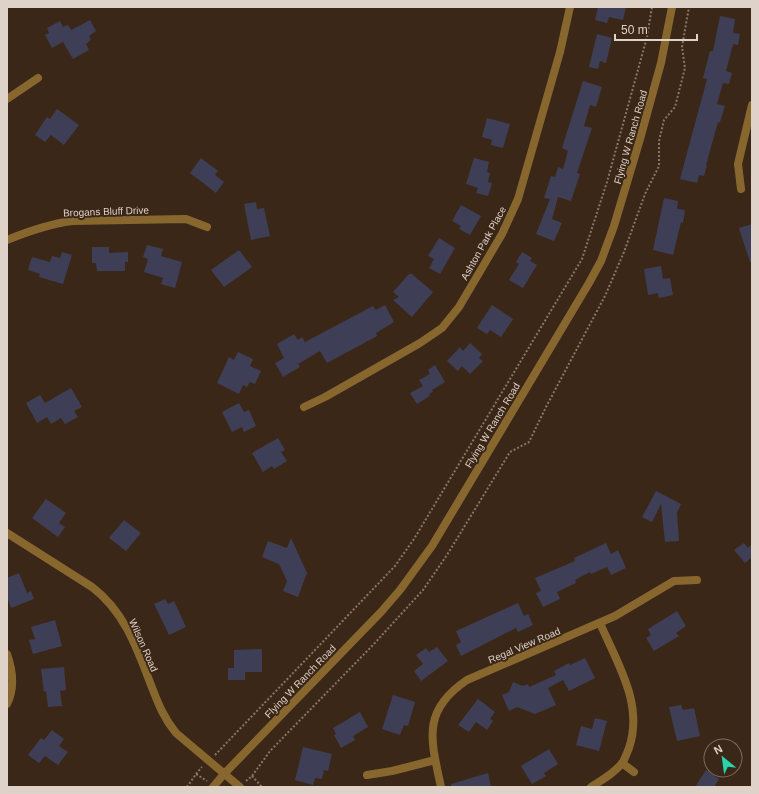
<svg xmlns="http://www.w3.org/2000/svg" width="759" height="794" viewBox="0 0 759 794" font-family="Helvetica,sans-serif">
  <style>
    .building { fill: #3e3f56 }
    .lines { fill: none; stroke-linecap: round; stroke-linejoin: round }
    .path { stroke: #88776a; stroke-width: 2; stroke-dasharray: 2 2; stroke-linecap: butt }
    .minor { stroke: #88672f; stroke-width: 8 }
    .tertiary { stroke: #88672f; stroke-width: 8 }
    .labels { text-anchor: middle; stroke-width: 4; stroke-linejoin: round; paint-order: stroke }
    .street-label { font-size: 10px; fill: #dfd2c8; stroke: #3b2717 }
  </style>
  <rect width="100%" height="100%" fill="#3b2717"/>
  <path class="building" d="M598,7H626L623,20L609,17L607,23L595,20Z
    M720,16L735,19L733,33L740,34L738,45L733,44L726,71L732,73L729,84L723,83L717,104L725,106L720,122H718L706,165H707L704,176L699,175L697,183L680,179L707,79L703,78L710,51H713Z
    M90,20L96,31L89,36L91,40L86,44L89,50L73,59L63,42L52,48L45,35L49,33L47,28L60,21L63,27L68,25L71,30Z
    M597,34L612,38L606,63L600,61L598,69L589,67Z
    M583,81L602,87L596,107L590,105L584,126L592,128L577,173L580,174L571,201L558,197L552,219L562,223L554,241L536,234L550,199L544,198L551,176L555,177L558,167L563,169L568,151L562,148Z
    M57,109L79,125L64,145L51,135L45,142L35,135L47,117L50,119Z
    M487,118L510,124L503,148L491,145L492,140L482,137Z
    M201,158L218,171L215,175L224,182L216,193L190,173Z
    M474,158L489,162L487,172L490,173L488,182L492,183L488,196L476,193L478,188L466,184Z
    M664,198L678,201L677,209L685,210L683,223L681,222L673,255L653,250Z
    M256,202L257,209L264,208L270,236L251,240L244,204Z
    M461,205L481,216L470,235L459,229L461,226L452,221Z
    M752,224V262H750L739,228Z
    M439,238L455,248L440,274L429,268L434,259L428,256Z
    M147,245L163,249L161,256L182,262L175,288L161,284L163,278L144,272L148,259L143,257Z
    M92,247H109V253L128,252V262H125V271H97L96,263H92Z
    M239,250L252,267L224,287L211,270Z
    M62,252L72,255L63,284L39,277L40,274L28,270L32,257L50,262L52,256L60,258Z
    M522,252L532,258L530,261L537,265L523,288L509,280L519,264L516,262Z
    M661,266L663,279L670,278L673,295L659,298L658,293L648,295L644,269Z
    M409,274H412L433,292L412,317L393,300L399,297L393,292Z
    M385,305L394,322L376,333L377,336L327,363L320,351L298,364L300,367L283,377L275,363L284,358L277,344L294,334L298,340L302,337L305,342L373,306L376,310Z
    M492,305L513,319L501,337L490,330L487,334L477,328Z
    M470,343L482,354L479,358L483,361L470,374L462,366L458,371L447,361L460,347L463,351Z
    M238,352L253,359L250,366L261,371L255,384L250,382L247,387L243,385L239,394L217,383L229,357L234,360Z
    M435,365L445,382L432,390L433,392L429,394L430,396L417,404L410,393L423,386L419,380L430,374L428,370Z
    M71,388L82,407L74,411L78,417L65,424L61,418L51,424L47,417L37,423L26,403L40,395L45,403Z
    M239,403L244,412L249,410L256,426L244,432L242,427L232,432L222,412Z
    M278,438L285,450L281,452L287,461L274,469L272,466L263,472L252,453Z
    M656,491L681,504L677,513L679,541L665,542L661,504L652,522L642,517Z
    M46,499L66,513L59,523L65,527L58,537L32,518Z
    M124,520L141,533L126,551L109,538Z
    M291,538L307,573L298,597L283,591L287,581L279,564L262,557L268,541L287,548Z
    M606,543L611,554L618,550L626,568L611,575L607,567L591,574L590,572L575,580L576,583L557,592L560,599L543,607L536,593L541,591L535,578L575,561L574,558Z
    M744,543L748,548L752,544V557L745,563L734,550Z
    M19,573L27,593L31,591L34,599L11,608L7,597V578Z
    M165,599L168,604L174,601L186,627L169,635L154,604Z
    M518,603L524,616L528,614L533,625L518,632L516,628L461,656L456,645L461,642L456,631Z
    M677,611L686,626L676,633L679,636L654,651L646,638L651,635L648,629Z
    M55,620L62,646L33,654L29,640L35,639L31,627Z
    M437,647L448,661L421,681L414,671L423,664L416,655L426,648L429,652Z
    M262,649V672H245V680H228V668H234V650Z
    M585,658L595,678L569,691L563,680L548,688L556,705L535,714L517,707L509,711L502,695L509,692L513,682L522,686L528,684L529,687L556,675L554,671L569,663L570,665Z
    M64,667L66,690L60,691L62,706L48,707L46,691L44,692L41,669Z
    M393,695L415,702L408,726L404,725L400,735L382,729Z
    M478,699L495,712L490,719L493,721L487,730L476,722L469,732L458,725Z
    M681,705L683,710L694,708L700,736L677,741L669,707Z
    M360,712L368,727L353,736L355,740L341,748L334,735L336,734L333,728Z
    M595,718L607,721L599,751L576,745L581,726L592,729Z
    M52,730L64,739L59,746L68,752L58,765L45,756L39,763L28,755L41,738L44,740Z
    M303,747L332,754L328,771L324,770L322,779L315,778L313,785L295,780Z
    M549,749L558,764L544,773L546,776L532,784L521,766Z
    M706,770L719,779L714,787H695Z
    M488,773L491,787H451V784Z"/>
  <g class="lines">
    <path class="path" d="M215,755L395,566L414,539L582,259L607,182L647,37L652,7
      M196,774L202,767
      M252,776L262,787
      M246,781L252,776L270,751L373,645L423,590L447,555L510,452L529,442L546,407L605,296L624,252L645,194L659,166V141L664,120L675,107L685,68L682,47L689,7
      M187,787L196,774L207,781"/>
    <path class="minor" d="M7,99L38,78
      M741,189L738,164L752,105
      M7,240C29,231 49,224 72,221L186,219L207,227
      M304,407L325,397L420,343L442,328L459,307L502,234L518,199L560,52L570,7
      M7,533L92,587C124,611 137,648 151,685C158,703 163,717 176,733L240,787
      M7,654C13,671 15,688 7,704
      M622,763L634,772
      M367,775L392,771L435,760
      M441,787C431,740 421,711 467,680L615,616L674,581L697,580
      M591,787C602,780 615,773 623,762C625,758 627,753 629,748C644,704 617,663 600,623"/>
    <path class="tertiary" d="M213,787L224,774L381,612L400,590L432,546L589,283L601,261L614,226L640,139L661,63L672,7"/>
  </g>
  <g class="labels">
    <g class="street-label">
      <text transform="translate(630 137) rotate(-74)" y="4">Flying W Ranch Road</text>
      <text transform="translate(106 211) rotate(-2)" y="4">Brogans Bluff Drive</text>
      <text transform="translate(483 243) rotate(-61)" y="4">Ashton Park Place</text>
      <text transform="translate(492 425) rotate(-59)" y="4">Flying W Ranch Road</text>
      <text transform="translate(144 645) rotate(66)" y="4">Wilson Road</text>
      <text transform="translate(524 645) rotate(-23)" y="4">Regal View Road</text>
      <text transform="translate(300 681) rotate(-46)" y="4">Flying W Ranch Road</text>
    </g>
  </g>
  <rect width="759" height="794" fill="none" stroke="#dfd2c8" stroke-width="16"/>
  <g transform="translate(723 758) rotate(331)"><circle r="19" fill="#3b2717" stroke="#7d6b5e"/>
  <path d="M0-3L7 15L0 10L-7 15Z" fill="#27d5ad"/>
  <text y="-6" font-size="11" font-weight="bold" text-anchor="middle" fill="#dfd2c8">N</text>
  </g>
  <path d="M615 34v6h82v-6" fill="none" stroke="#dfd2c8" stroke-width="2"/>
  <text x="621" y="34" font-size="12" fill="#dfd2c8" stroke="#3b2717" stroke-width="3" paint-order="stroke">50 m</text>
</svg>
